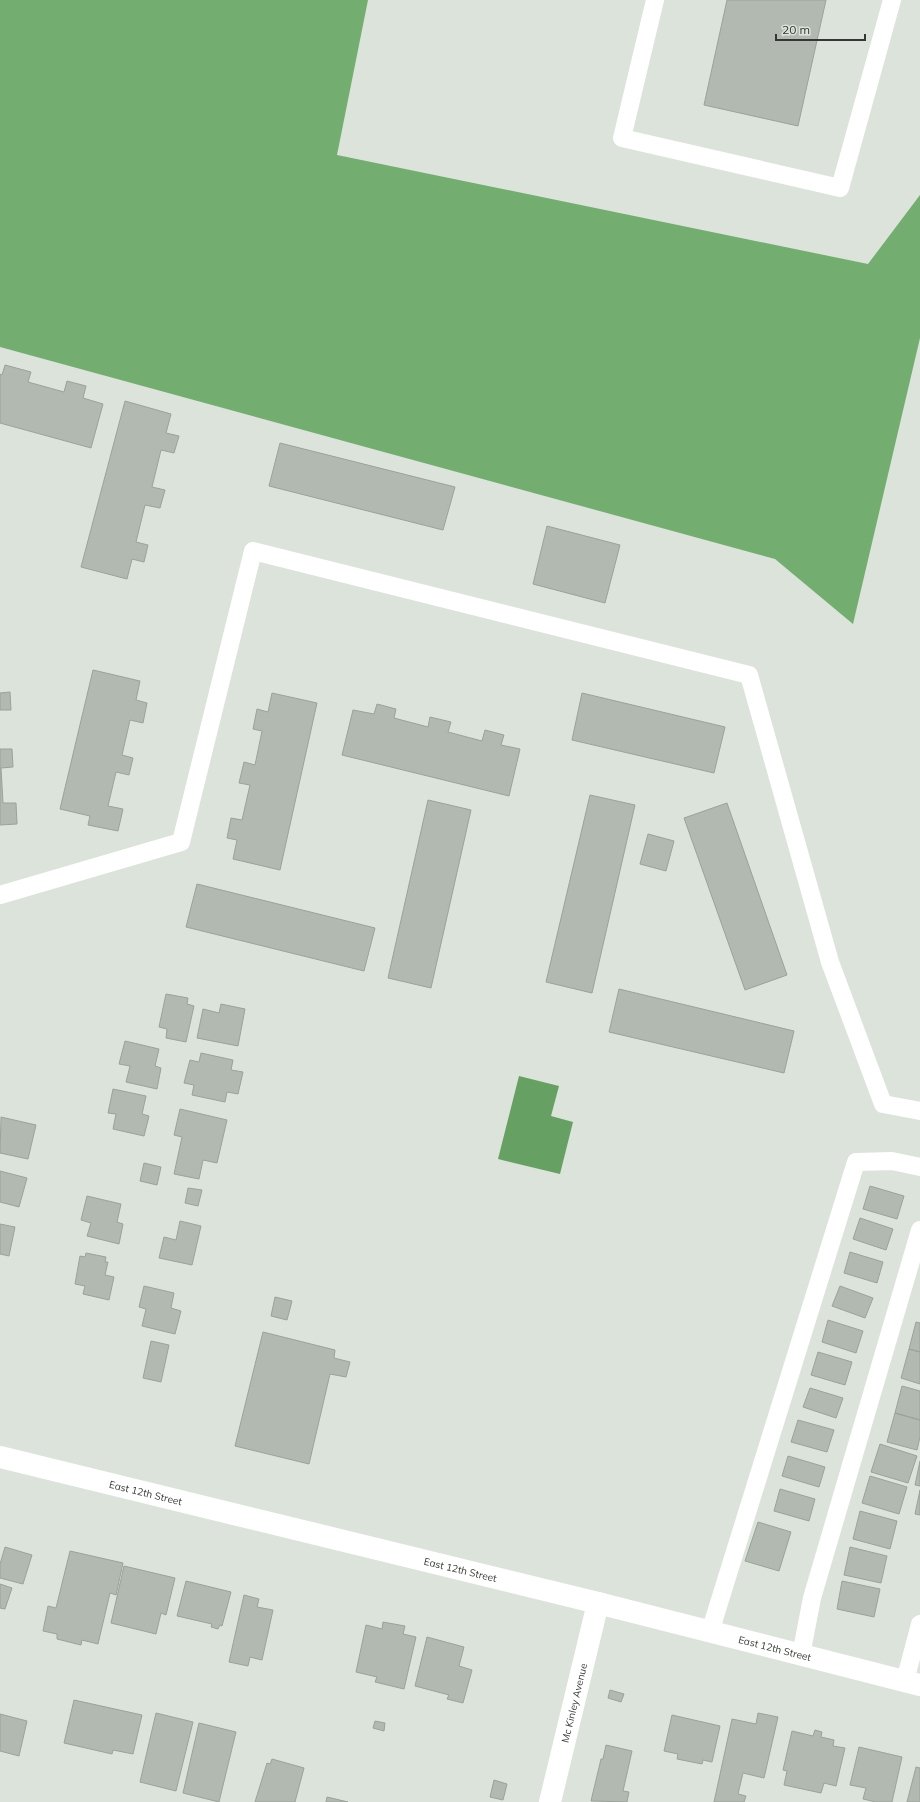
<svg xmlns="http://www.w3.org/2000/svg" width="920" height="1802" viewBox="0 0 920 1802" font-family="Mulish,sans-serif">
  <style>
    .forest { fill: #73ae70 }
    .water { fill: #66a063 }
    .building { fill: #b1b9b1; stroke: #9ba29a }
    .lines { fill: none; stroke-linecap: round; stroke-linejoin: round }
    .service { stroke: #fff; stroke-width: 18 }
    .minor { stroke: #fff; stroke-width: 22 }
    .tertiary { stroke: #fff; stroke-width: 22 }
    .labels { text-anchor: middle; stroke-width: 3.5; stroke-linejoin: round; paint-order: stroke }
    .street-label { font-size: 10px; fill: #343733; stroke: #dbe3da }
  </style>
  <rect width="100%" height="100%" fill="#dbe3da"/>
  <path class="forest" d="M0,0H368L337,155L868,264L920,195V338L853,624L775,559L0,347Z"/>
  <path class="water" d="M519,1076L559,1086L551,1116L573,1122L560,1174L498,1159Z"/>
  <path class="building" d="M727,0H826L798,126L704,105Z
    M5,365L31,372L28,382L64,392L67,381L86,386L83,398L103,404L91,448L0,423V374L2,375Z
    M125,401L171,414L166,433L179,436L174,453L161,450L152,487L165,490L160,508L145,505L136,542L148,545L144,562L132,559L127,579L81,567Z
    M280,443L455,487L443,530L269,486Z
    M547,526L620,545L605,603L533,584Z
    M93,670L140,681L136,700L147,703L143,723L130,720L122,755L133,758L129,775L116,772L108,806L123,809L118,831L88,825L90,816L60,809Z
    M10,692L11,710H0V693Z
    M272,693L317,703L280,870L233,859L237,840L227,838L231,818L242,820L250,785L239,783L244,762L255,765L262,731L253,729L257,709L268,712Z
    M582,693L725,727L714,773L572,740Z
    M377,704L396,709L394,718L428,727L430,717L451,722L448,732L482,741L485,730L504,735L501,745L520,749L509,796L342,755L353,710L374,714Z
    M0,749H12L13,767L1,768L3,803H16L17,824L0,825Z
    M590,795L635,805L592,993L546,982Z
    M428,800L471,810L431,988L388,978Z
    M727,803L787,975L745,990L684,818Z
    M648,834L674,841L666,871L640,864Z
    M197,884L375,928L364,971L186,927Z
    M619,989L794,1031L784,1073L609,1032Z
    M166,994L188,998L187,1004L194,1006L186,1042L166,1038L167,1029L159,1027Z
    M221,1004L245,1009L238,1046L197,1038L203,1009L219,1013Z
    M125,1041L159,1049L155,1066L161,1068L157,1089L126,1082L130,1066L119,1064Z
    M201,1053L233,1060L231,1070L243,1072L238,1094L227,1092L225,1102L192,1095L194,1085L184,1083L190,1060L199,1062Z
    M113,1089L146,1096L142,1114L149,1116L144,1136L113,1129L116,1114L108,1113Z
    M180,1109L227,1120L217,1163L203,1160L199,1179L174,1174L182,1137L174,1135Z
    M1,1117L36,1125L28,1159L0,1153Z
    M144,1163L161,1167L157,1185L140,1181Z
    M0,1171L27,1178L19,1207L0,1202Z
    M870,1186L904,1196L897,1219L863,1209Z
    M188,1188L202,1190L198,1206L185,1203Z
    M87,1196L121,1204L117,1222L123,1224L119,1244L87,1236L91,1223L81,1220Z
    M860,1218L893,1229L886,1250L853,1239Z
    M180,1221L201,1226L192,1265L159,1258L164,1237L176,1240Z
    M0,1224L15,1227L9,1256L0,1254Z
    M850,1252L883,1262L877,1283L844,1273Z
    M86,1253L106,1257L105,1262H108L105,1275L114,1277L109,1300L83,1294L85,1286L75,1284L80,1256L85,1257Z
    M144,1286L174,1293L171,1308L181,1311L175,1334L142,1326L146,1309L139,1307Z
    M840,1286L873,1298L865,1318L832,1306Z
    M275,1297L292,1301L287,1320L271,1316Z
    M828,1320L863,1331L856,1353L822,1342Z
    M916,1322L920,1323V1352L909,1349Z
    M263,1332L335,1350L334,1358L350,1362L346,1377L330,1374L309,1464L235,1446Z
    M151,1341L169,1345L161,1382L143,1378Z
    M909,1349L920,1352V1384L901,1378Z
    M818,1352L852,1362L845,1385L811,1375Z
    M902,1386L920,1391V1420L895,1413Z
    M810,1388L843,1398L836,1418L803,1407Z
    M895,1413L920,1420V1437L917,1450L887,1442Z
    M798,1420L834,1430L827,1452L791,1442Z
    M880,1444L917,1456L908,1483L871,1472Z
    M788,1456L825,1467L819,1487L782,1476Z
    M920,1461V1486L915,1485Z
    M870,1476L907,1487L899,1514L862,1503Z
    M780,1489L815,1499L809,1521L774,1511Z
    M920,1490V1515L915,1514Z
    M860,1511L897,1521L890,1549L853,1539Z
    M758,1522L791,1532L779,1571L745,1561Z
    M5,1547L32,1555L23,1584L0,1578V1564Z
    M850,1547L887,1556L881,1583L844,1575Z
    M70,1551L123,1563L116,1595L110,1593L98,1644L82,1640L81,1645L57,1639V1634L43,1631L48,1606L56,1608Z
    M124,1566L175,1578L166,1615L161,1613L156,1634L111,1623Z
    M186,1581L231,1592L222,1626L220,1625L218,1629L211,1627L212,1624L177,1616Z
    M842,1581L880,1589L874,1617L837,1609Z
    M0,1584L12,1588L5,1609L0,1608Z
    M244,1595L259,1599L257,1607L273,1610L262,1660L250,1657L248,1666L229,1662Z
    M383,1622L405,1626L403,1634L416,1637L404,1689L375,1682L377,1677L356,1672L366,1625L382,1629Z
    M427,1637L464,1647L459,1666L472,1670L463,1703L447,1699L449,1695L415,1686Z
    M610,1690L624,1694L621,1702L608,1698Z
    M74,1700L142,1715L133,1754L113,1750L112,1754L64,1743Z
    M156,1713L193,1722L176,1791L140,1782Z
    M758,1713L778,1717L764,1778L743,1773L738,1794L746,1796L744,1802H714L732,1719L756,1724Z
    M0,1714L27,1721L19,1756L0,1751Z
    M672,1715L720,1726L712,1762L703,1760L702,1764L677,1759L678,1754L664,1751Z
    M375,1721L385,1723L384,1731L373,1728Z
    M199,1723L236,1732L219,1802L183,1793Z
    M815,1730L822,1732L821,1737L834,1740L833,1746L845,1748L836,1786L824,1783L821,1793L784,1785L787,1771L783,1770L792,1731L813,1736Z
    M606,1745L632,1751L623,1791L629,1792L627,1802L591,1801L601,1759H603Z
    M859,1747L902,1757L892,1802H876L863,1799L866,1788L850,1785Z
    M272,1759L304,1768L295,1802H255L267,1763L270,1764Z
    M916,1767L920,1768V1802H907Z
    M494,1780L507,1784L503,1800L490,1797Z
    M327,1797L348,1802H326Z"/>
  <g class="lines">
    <path class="service" d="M655,0L622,138L840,188L892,0
      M0,895L181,842L253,551L749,675L830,962L883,1104L920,1111
      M710,1632L856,1162L892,1161L920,1167
      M801,1655L812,1598L920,1230
      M905,1681L920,1624"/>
    <path class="minor" id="s1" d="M550,1802L598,1603"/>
    <path class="tertiary" id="s2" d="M0,1457L598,1603L920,1685"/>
  </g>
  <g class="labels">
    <g class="street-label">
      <text dy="4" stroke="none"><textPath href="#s2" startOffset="150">East 12th Street</textPath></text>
      <text dy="4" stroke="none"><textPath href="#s2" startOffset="474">East 12th Street</textPath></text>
      <text dy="4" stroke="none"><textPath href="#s2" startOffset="798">East 12th Street</textPath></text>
      <text dy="4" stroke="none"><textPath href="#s1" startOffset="102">Mc Kinley Avenue</textPath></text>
    </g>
  </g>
  <path d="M776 34v6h89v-6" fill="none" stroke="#343733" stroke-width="2"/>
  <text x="782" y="34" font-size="12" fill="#343733" stroke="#dbe3da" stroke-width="3" paint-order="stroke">20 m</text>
</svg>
